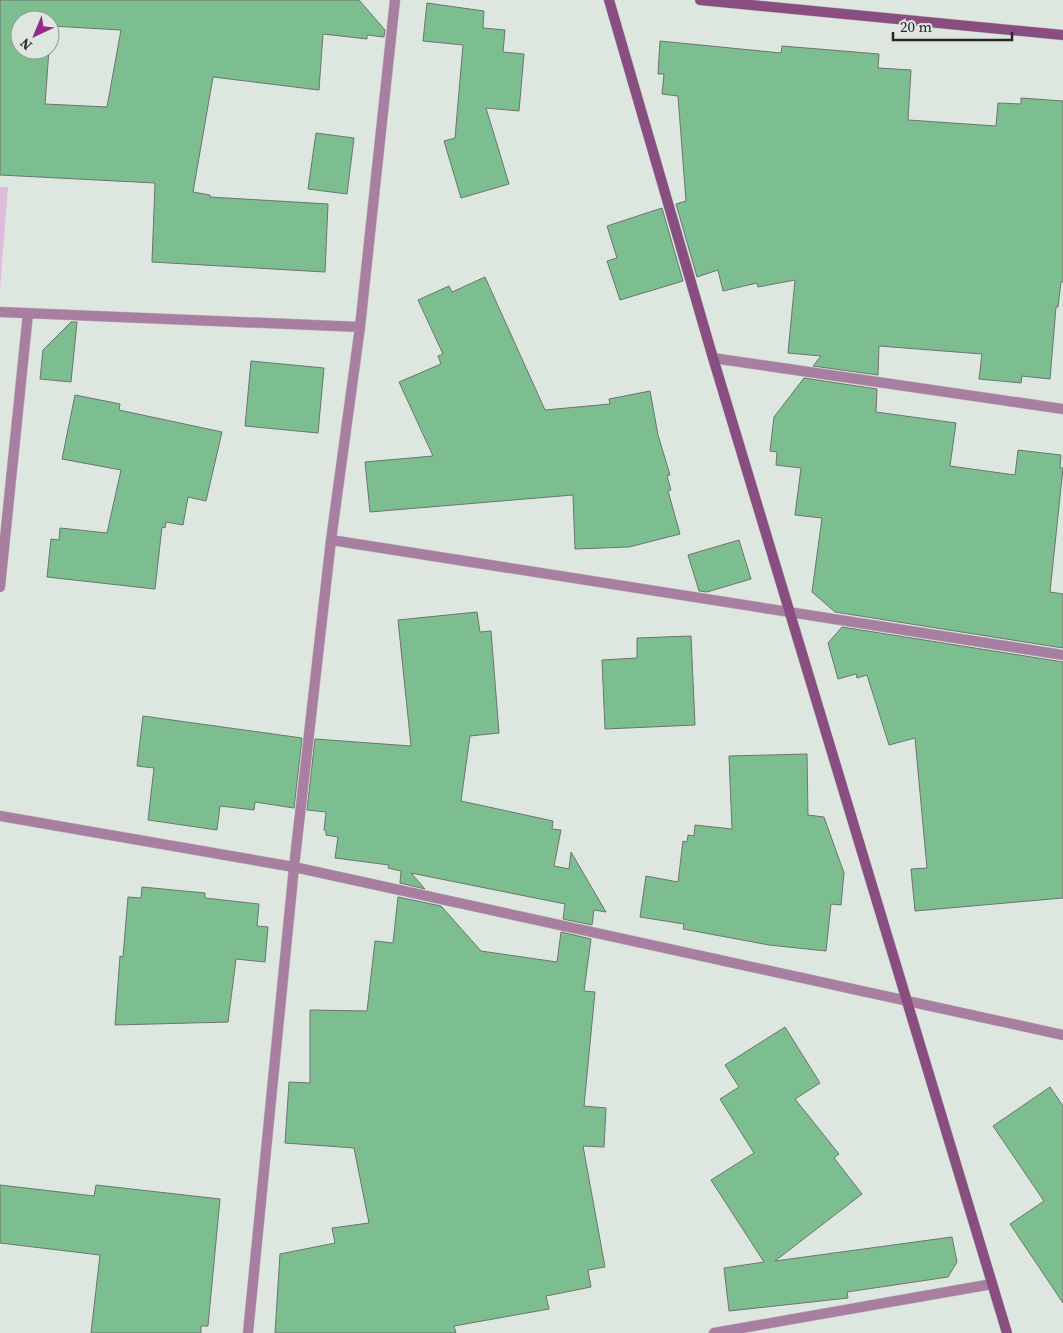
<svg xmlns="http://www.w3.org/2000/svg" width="1063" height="1333" viewBox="0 0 1063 1333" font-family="'Source Serif 4',serif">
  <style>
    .green { fill: #e1bcda }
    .building { fill: #7dbe90; stroke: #6d746f; fill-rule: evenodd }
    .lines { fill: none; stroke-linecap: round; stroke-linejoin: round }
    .street-casing { stroke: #bdc4bf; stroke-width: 11 }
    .secondary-casing { stroke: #bdc4bf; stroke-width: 11 }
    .street { stroke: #a97fa1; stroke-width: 10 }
    .secondary { stroke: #894e80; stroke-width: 10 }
  </style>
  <rect width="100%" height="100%" fill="#dee6e0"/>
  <path class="green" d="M0,187H8L0,290Z"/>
  <path class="building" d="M0,0H359L385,30L384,37L367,35V39L323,34L319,90L213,77L193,192L210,195V197L328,204L325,272L152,262L155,183L0,175ZM20,20H50V41L51,26L121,30L107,107L45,104L49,50H20Z
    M427,3L484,11L483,28L505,30L503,52L524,54L519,111L486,108L509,184L461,198L444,141L455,138L463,45L423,41Z
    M660,41L781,53L782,46L879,54L878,68L911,70L908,120L996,126L998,103L1021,104V98L1063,101V282H1061L1058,307H1056L1050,379L1022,376L1021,383L979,379L982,354L879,346L878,375L813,366L821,356L788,353L795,280L758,287L757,283L723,291L718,270L697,277L676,204L686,201L678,96L662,94L664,74H658Z
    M316,133L354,138L347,194L308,189Z
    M662,208L683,281L620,300L607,261L617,258L607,226Z
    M485,277L545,410L610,404L609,399L650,391L658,435L670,475L667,476L671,490L668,491L680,534L629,547L575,549L573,495L370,512L365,462L433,456L399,382L441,364L438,356L443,354L418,300L449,286L452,292Z
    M71,322H77L71,382L40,379L43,350Z
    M251,361L324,368L318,433L245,426Z
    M804,378L877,389L876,412L956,423L950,466L1015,475L1018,450L1061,455L1060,468H1063L1050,592L1063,594V648L835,612L812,592L822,518L795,515L801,468L776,465L777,452L770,451L774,417Z
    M75,395L120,404L119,410L222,432L206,501L188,497L183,525L166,522L165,528L162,527L155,589L47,577L51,539L59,540L60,528L107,533L121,470L62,459Z
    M739,540L751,579L707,592L699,591L688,555Z
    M477,612L480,632L491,631L499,733L470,736L461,801L553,821L552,829L561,830L554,866L569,869L571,852L606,912L594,910L592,925L563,919L565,904L411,873L425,889L400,883L401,871L388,868L389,865L335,858L338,837L326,835V831L324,830L326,812L307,810L315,739L411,746L398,620Z
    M842,627L1063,662V898L915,911L911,869L927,868L915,738L889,745L867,675L857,678L856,674L838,679L828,643Z
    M691,636L695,725L605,729L602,660L637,658V638Z
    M143,716L302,738L294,808L255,802L254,810L220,806L217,830L148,820L154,768L137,766Z
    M807,754L808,815L824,817L844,873L841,905L831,904L826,951L769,945L683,929L684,924L640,917L646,876L678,882L683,841L687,842L688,835L694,836L695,825L732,829L729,756Z
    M142,887L205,893V898L259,904L257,926L268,927L265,962L236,959L228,1022L115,1025L120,956L123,957L128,897L141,898Z
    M398,897L441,906L481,951L557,962L561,932L591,939L584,991L595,992L584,1106L606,1108L604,1147L583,1146L605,1267L588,1270L591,1287L546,1296L549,1309L454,1326L456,1333H275L280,1254L335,1243L332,1228L369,1223L354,1148L285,1143L289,1082L310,1083V1010L367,1011L375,941L393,943Z
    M785,1027L820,1083L795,1099L839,1154L834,1158L862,1194L775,1261L952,1237L957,1262L948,1277L847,1292L848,1298L729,1311L724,1268L764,1262L711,1180L754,1153L720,1099L739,1087L725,1065Z
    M1050,1087L1063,1106V1303L1010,1224L1044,1201L993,1126Z
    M0,1185L94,1196L96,1185L220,1199L208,1326H201V1333H91L100,1255L0,1243Z"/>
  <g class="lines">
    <defs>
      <path id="street" d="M0,312L360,327
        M713,358L1063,409
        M331,540L1063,655
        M0,587L28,313
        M0,816L294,867L1063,1035
        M248,1333L294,867L331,540L360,327L395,0
        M714,1333L992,1284"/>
      <path id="secondary" d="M609,0L713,358L1007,1333
        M700,0L1063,35"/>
    </defs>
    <use href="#street" class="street-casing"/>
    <use href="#secondary" class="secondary-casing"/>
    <use href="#street" class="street"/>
    <use href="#secondary" class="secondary"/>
  </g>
  <g transform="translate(35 35) rotate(224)"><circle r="24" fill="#dee6e0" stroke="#949a96"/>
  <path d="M0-4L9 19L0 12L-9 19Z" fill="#96298a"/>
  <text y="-8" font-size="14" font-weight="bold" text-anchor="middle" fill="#262927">N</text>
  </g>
  <path d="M893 32v8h119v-8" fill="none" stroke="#262927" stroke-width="2.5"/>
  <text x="900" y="32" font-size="15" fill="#262927" stroke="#dee6e0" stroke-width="4" paint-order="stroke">20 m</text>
</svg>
